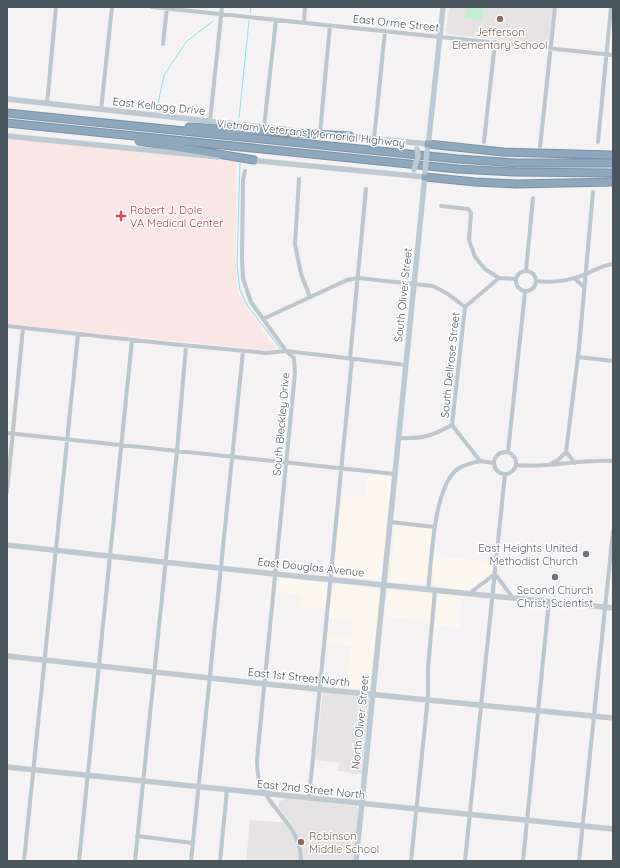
<svg xmlns="http://www.w3.org/2000/svg" width="620" height="868" viewBox="0 0 620 868" font-family="Quicksand,sans-serif">
  <style>
    .commercial { fill: #fcf7ee }
    .education { fill: #e5e3e3 }
    .medical { fill: #fae6e5 }
    .green { fill: #c4eed2 }
    .lines { fill: none; stroke-linecap: round; stroke-linejoin: round }
    .stream { stroke: #94dce8; stroke-width: 1 }
    .highway-casing { stroke: #7892a9; stroke-width: 9 }
    .street { stroke: #bec7cd; stroke-width: 4 }
    .secondary { stroke: #bfc9d2; stroke-width: 5.5 }
    .highway { stroke: #8da7bd; stroke-width: 7 }
    .secondary-bridge { stroke: #bfc9d2; stroke-width: 5.5 }
    .education-dot { fill: #8d6e63; stroke: #fff; stroke-width: 1.5 }
    .health-dot { fill: #e0444e; stroke: #fff; stroke-width: 1.5 }
    .worship-dot { fill: #6b7280; stroke: #fff; stroke-width: 1.5 }
    .labels { text-anchor: middle; stroke-width: 3; stroke-linejoin: round; paint-order: stroke }
    .street-label { font-size: 11px; fill: #4a565e; stroke: #fff }
    .education-label { font-size: 11px; fill: #785e54; stroke: #fff }
    .health-label { font-size: 11px; fill: #be3a42; stroke: #fff; text-anchor: start }
    .worship-label { font-size: 11px; fill: #5b616d; stroke: #fff; text-anchor: end }
  </style>
  <rect width="100%" height="100%" fill="#f4f2f2"/>
  <path class="commercial" d="M368,474L392,477L382,578L379,579L336,577L333,575L342,495L365,497Z
    M397,525L432,530L427,582L424,585L393,581L390,580L395,526Z
    M434,556L493,562L490,574L483,581L474,587L468,589H459L438,587L434,585L433,581Z
    M279,578L327,583L328,585L325,609L300,607L301,594L277,592Z
    M336,584L380,590L370,689L368,692L346,689L351,646L327,643L328,635L351,637L352,621L329,618L332,589Z
    M388,591L424,593L431,595L432,598L431,621L385,616Z
    M441,594L462,596L459,628L435,626L438,597Z"/>
  <path class="education" d="M449,7H553L549,43L546,45L447,34L446,31Z
    M323,692L369,697L370,701L362,774L338,771L339,763L315,760Z
    M286,798L357,806L358,810L353,861H246L250,820L290,823L278,807L279,802Z"/>
  <path class="medical" d="M7,137L236,162V281L239,295L246,307L276,349L271,350H265L7,324Z"/>
  <path class="green" d="M466,7H484L482,20L465,18Z"/>
  <g class="lines">
    <path class="stream" d="M230,8L232,7
      M250,13L251,7
      M157,109L164,75L186,42L213,21
      M239,118L249,21
      M240,163L237,266L240,290L247,305L280,348"/>
    <defs>
      <path id="highway" d="M7,113L458,159L516,163H613
        M7,123L458,169L515,172L613,173
        M189,127L350,136
        M139,141L254,160
        M428,144L503,152L613,155
        M425,177L475,182L516,184L613,182"/>
    </defs>
    <use href="#highway" class="highway-casing"/>
    <path class="street" d="M152,7L613,55
      M304,23L305,7
      M163,44L167,7
      M47,104L56,7
      M101,110L112,7
      M210,121L222,7
      M264,127L276,20
      M320,133L330,25
      M374,139L385,31
      M484,142L495,42
      M598,142L611,7
      M540,147L555,7
      M245,171L243,180L242,260L243,278L251,302L286,351L294,358L295,373L257,759C257,768 257,775 260,783C271,812 302,827 301,861
      M299,179L295,244L301,274L310,297
      M441,206L468,209L471,213L469,240L475,257L485,269L499,278L516,279
      M516 281a10 10 0 1 1 20 0a10 10 0 1 1-20 0Z
      M526,271L533,198
      M574,278L584,287
      M536,281C554,283 570,281 586,274C595,270 603,265 613,264
      M263,319L347,280L358,278L433,286L448,294L465,307
      M7,326L161,343L266,353L286,351L406,365
      M578,357L613,361
      M350,359L366,189
      M7,433L395,474
      M399,438C422,439 432,436 452,425
      M508,452L525,292
      M566,452L579,348L593,192
      M494 463a11 11 0 1 1 22 0a11 11 0 1 1-22 0Z
      M480,461L494,463
      M550,464L558,460L566,452L575,463
      M516,465C549,468 581,459 613,461
      M7,492L23,328
      M390,522L435,527
      M428,590C432,559 433,493 455,471C461,465 472,463 480,461L452,425L465,307L499,278
      M470,593L495,574L513,598
      M309,798L352,359
      M137,836L193,843
      M24,861L78,334
      M79,861L132,340
      M135,861L177,451L186,346
      M191,861L243,351
      M220,861L227,790
      M411,861L428,696V668L435,590
      M465,861L505,474
      M523,861L549,601
      M579,861L613,531"/>
    <path class="secondary" d="M7,99L290,130
      M7,136L218,157
      M347,136L428,144
      M428,147L443,7
      M250,160L425,177
      M7,545L275,574L613,608
      M7,656L266,684L613,718
      M7,767L613,829
      M356,861L425,175"/>
    <use href="#highway" class="highway"/>
    <path class="secondary-bridge" d="M414,170L418,156L417,149
      M425,172L427,151"/>
  </g>
  <g class="education-dot">
    <circle cx="500" cy="19" r="4"/>
    <circle cx="301" cy="842" r="4"/>
  </g>
  <path class="health-dot" d="M119 210h4v4h4v4h-4v4h-4v-4h-4v-4h4z"/>
  <g class="worship-dot">
    <circle cx="586" cy="554" r="4"/>
    <circle cx="555" cy="577" r="4"/>
  </g>
  <g class="labels">
    <g class="street-label">
      <text transform="translate(396 23) rotate(6)" y="4">East Orme Street</text>
      <text transform="translate(159 106) rotate(6)" y="4">East Kellogg Drive</text>
      <text transform="translate(311 133) rotate(6)" y="4">Vietnam Veterans Memorial Highway</text>
      <text transform="translate(403 295) rotate(-84)" y="4">South Oliver Street</text>
      <text transform="translate(450 365) rotate(-84)" y="4">South Dellrose Street</text>
      <text transform="translate(281 424) rotate(-85)" y="4">South Bleckley Drive</text>
      <text transform="translate(311 567) rotate(6)" y="4">East Douglas Avenue</text>
      <text transform="translate(299 677) rotate(6)" y="4">East 1st Street North</text>
      <text transform="translate(360 722) rotate(-84)" y="4">North Oliver Street</text>
      <text transform="translate(311 789) rotate(6)" y="4">East 2nd Street North</text>
    </g>
    <g class="education-label">
      <text x="500" y="36">Jefferson<tspan x="500" dy="13">Elementary School</tspan></text>
      <text x="309" y="840" text-anchor="start">Robinson<tspan x="309" dy="13">Middle School</tspan></text>
    </g>
    <g class="health-label">
      <text x="130" y="214">Robert J. Dole<tspan x="130" dy="13">VA Medical Center</tspan></text>
    </g>
    <g class="worship-label">
      <text x="578" y="552">East Heights United<tspan x="578" dy="13">Methodist Church</tspan></text>
      <text x="555" y="594" text-anchor="middle">Second Church<tspan x="555" dy="13">Christ, Scientist</tspan></text>
    </g>
  </g>
  <rect width="620" height="868" fill="none" stroke="#4a565e" stroke-width="16"/>
</svg>
